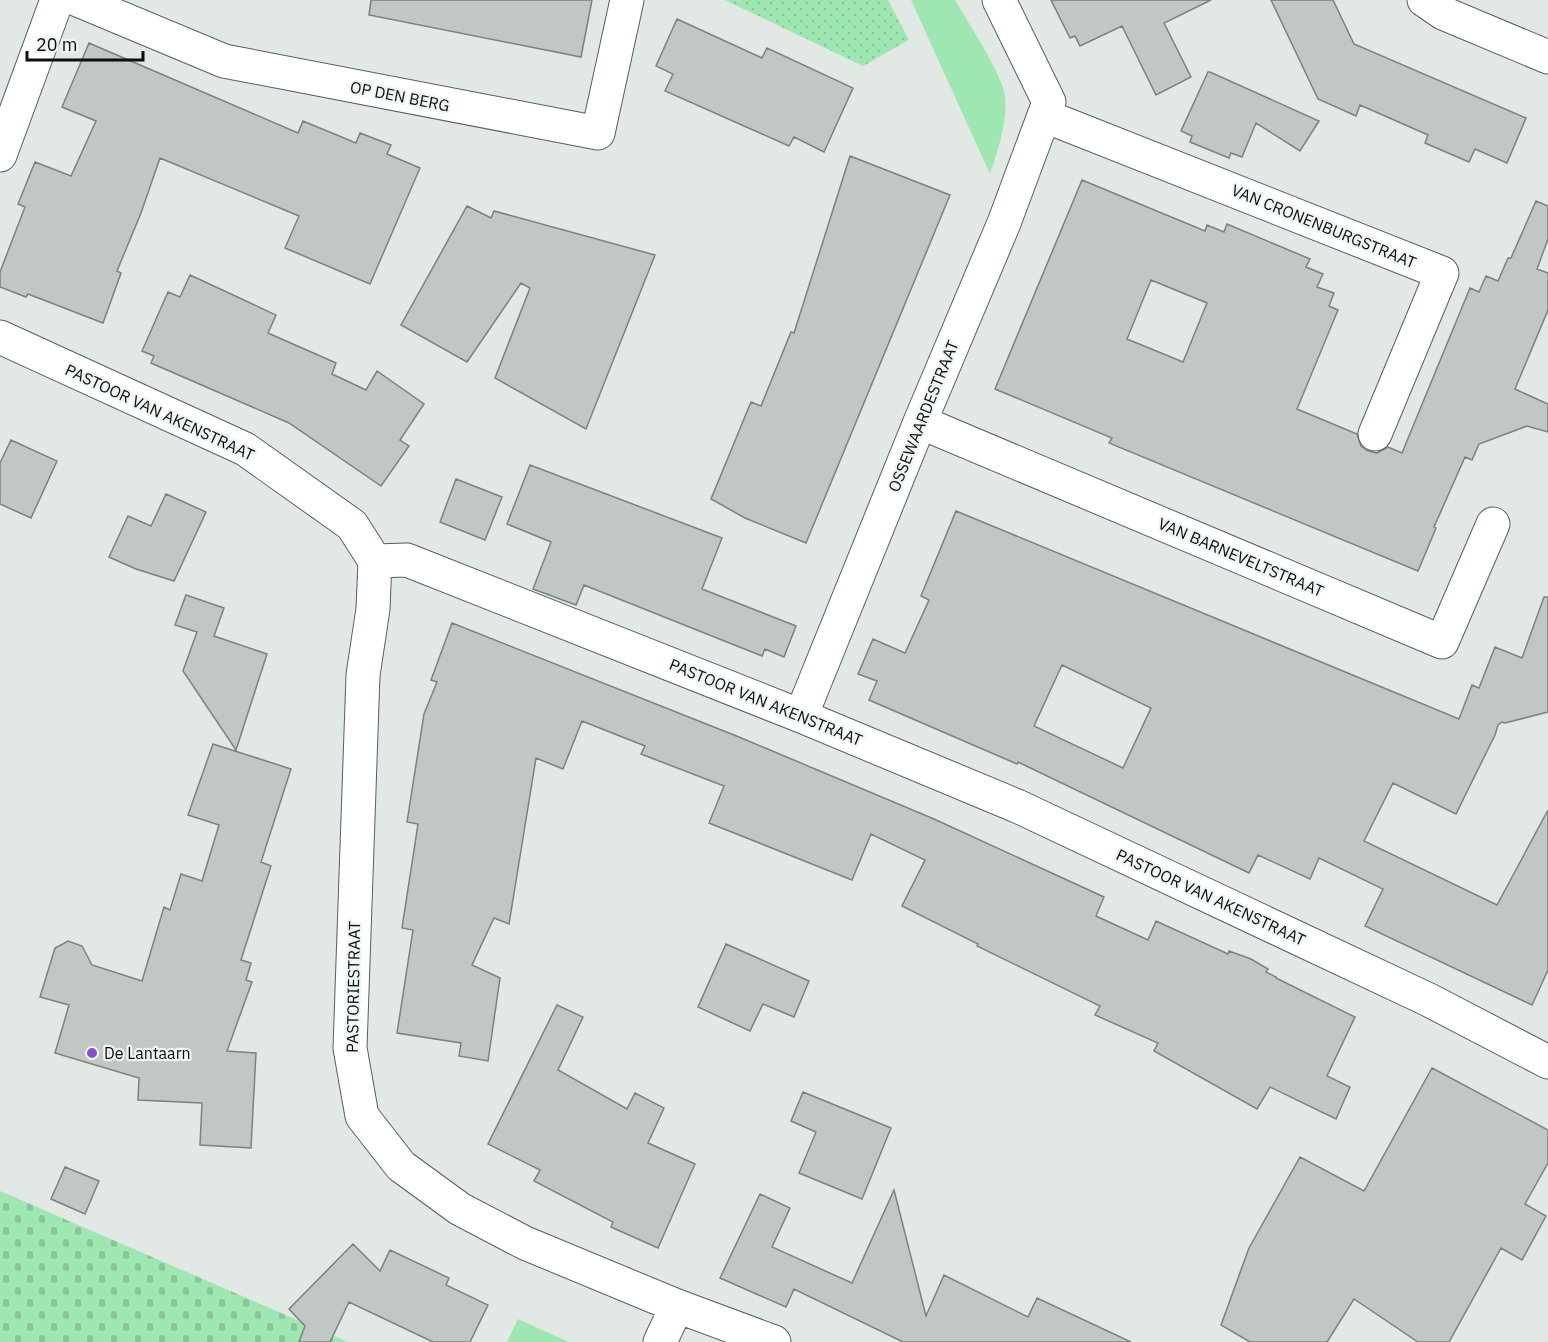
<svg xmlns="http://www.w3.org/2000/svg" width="1548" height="1342" viewBox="0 0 1548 1342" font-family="'IBM Plex Sans',sans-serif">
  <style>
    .green { fill: #9fe7b2 }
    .cemetery { fill: url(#cemetery-stones) }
    .park { fill: url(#park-dots) }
    .building { fill: #c1c7c2; stroke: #7c827d; stroke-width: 1.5; fill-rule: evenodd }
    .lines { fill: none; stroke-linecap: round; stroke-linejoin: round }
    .street-casing { stroke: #5a5f5b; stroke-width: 35 }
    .street { stroke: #fff; stroke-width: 33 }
    .poi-dot { fill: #8851c9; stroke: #eff6f1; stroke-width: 2 }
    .labels { text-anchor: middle; stroke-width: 4.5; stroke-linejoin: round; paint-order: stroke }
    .street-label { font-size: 16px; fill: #0d0f0d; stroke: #eff6f1 }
    .poi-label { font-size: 16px; fill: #0d0f0d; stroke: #eff6f1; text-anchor: start }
  </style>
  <defs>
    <pattern id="cemetery-stones" width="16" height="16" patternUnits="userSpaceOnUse" patternTransform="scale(1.5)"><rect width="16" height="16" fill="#9fe7b2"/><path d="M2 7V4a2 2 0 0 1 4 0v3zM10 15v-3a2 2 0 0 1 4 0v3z" fill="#88c598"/></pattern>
    <pattern id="park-dots" width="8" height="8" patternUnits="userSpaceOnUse" patternTransform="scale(1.5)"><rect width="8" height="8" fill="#9fe7b2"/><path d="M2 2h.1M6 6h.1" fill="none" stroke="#88c598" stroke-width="1.8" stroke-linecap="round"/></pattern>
  </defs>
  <rect width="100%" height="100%" fill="#e2e8e3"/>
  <path class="green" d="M911,0H955C967,21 1003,75 1005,96C1008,121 998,150 990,174Z
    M518,1319L569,1342H507Z"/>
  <path class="cemetery" d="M0,1191L348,1342H0Z"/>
  <path class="park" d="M725,0H888L909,40L863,66Z"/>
  <path class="building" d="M371,0H592L581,57L369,15Z
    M1051,0H1211L1164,23L1191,77L1156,95L1122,26L1080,46L1075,36L1070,38Z
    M1271,0H1333L1354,44L1526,118L1507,163L1475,149L1469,162L1425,143L1428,135L1360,105L1356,116L1318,99Z
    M677,19L762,58L767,48L853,88L824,152L794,137L789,146L665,91L673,74L656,66Z
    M89,43L298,133L303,121L356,143L360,133L391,145L387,154L420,168L370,284L285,248L299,216L160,158L141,213L117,271L121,273L103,323L28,294L26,297L0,287V272L25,207L18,204L35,162L71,176L96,121L62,107Z
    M1208,72H1210L1319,121L1300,151L1256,123L1242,157L1231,153L1229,158L1190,142L1192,136L1181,131Z
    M850,156L950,195L806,543L745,518L711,499L751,402L761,406L791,332L794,333Z
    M1082,180L1205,231L1207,225L1224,232L1227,224L1310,259L1306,267L1323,274L1317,287L1334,293L1329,306L1338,310L1297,409L1357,434L1361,446L1368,451L1377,453L1388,447L1402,453L1470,288L1479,292L1486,276L1498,281L1508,258H1511L1536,201L1548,206V239L1537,269L1548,273V310L1515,389L1548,404V432L1527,426L1479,444L1472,460L1465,457L1434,527L1436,528L1418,571L1109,443L1112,438L995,389ZM1151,280L1207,303L1183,362L1127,339Z
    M467,206L491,218L494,211L655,255L586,429L495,378L530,288L521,283L467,362L401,325Z
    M190,275L276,315L268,333L336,363L332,374L366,390L377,371L424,404L400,440L409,446L381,486L289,423L151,363L154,356L142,351L168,292L180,297Z
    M11,440L57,461L31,518L0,504V463Z
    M530,465L722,538L702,589L796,626L784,657L765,649L762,656L584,585L576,605L533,589L551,542L507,524Z
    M456,479L502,497L485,540L440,522Z
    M166,494L206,512L174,581L136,569L109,557L128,516L151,526Z
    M956,511L1459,719L1472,685L1479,688L1495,647L1522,658L1544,597H1548V712L1505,723L1502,722L1498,725L1495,735L1456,814L1393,783L1364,841L1497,905L1548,810V970L1532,1005L1365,926L1383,889L1319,858L1310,879L1258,855L1249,873L1018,762L1017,764L869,700L877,681L858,674L873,639L905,653L929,600L921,596ZM1062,665L1151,708L1123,768L1034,726Z
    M186,595L224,608L214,636L267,654L236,750L183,671L197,632L175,625Z
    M452,623L739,737L934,819L1104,897L1096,916L1148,940L1156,921L1228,954L1229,951L1251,959L1268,969L1266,972L1276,977V978L1355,1017L1327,1076L1350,1087L1336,1119L1270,1087L1257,1109L1154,1051L1158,1043L1095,1015L1100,1006L977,946L978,944L902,906L925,860L871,834L852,880L709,823L724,786L641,754L645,746L582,721L563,769L536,758L509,924L494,918L472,965L500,978L488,1061L459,1056L461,1043L397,1033L413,930L402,928L418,824L407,822L424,714L437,682L431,680Z
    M213,744L291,769L261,862L271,866L241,960L251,963L246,980L252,982L227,1051L256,1053L251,1148L200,1145L202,1103L138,1100L139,1078L55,1053L69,1005L40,997L55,948L68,941L82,946L92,965L142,981L164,907L170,910L181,874L202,881L219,825L188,815Z
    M726,944L809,981L794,1017L763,1004L750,1031L698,1007Z
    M557,1005L583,1017L558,1070L627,1109L635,1093L664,1108L648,1143L695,1164L658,1248L611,1227L613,1222L534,1181L540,1170L488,1144Z
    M1432,1068L1548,1130V1163L1525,1204L1546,1216L1522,1260L1501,1248L1449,1342H1418L1354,1299L1327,1342H1250L1221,1325L1249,1248L1300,1157L1364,1191Z
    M803,1092L891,1128L862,1199L799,1173L816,1132L791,1121Z
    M65,1167L99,1181L85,1214L51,1199Z
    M894,1190L926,1316L944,1275L1028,1317L1037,1298L1131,1342H903L794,1289L786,1307L720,1278L760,1194L790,1208L772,1247L852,1283Z
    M353,1244L380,1271L390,1250L449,1278L446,1285L488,1305L470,1342H433L349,1302L330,1342H299L305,1326L289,1309Z"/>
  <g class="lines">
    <defs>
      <path id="street" d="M78,0L224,61L598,133L627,0
        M1424,0L1443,13L1548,57
        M1045,116L1442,273L1375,434
        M0,155L57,0
        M0,337L245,449L352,525L375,561
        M920,422L1442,642L1493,524
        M375,561L407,560L801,716L1017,806L1429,1000L1548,1062
        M375,561L373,609L363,675L350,1048L362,1116L401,1166L460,1209L525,1243L677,1306L774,1342
        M801,716L920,422L1004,223L1049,102L999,0
        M660,1342L677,1306"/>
    </defs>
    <use href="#street" class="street-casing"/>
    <use href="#street" class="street"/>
  </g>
  <circle class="poi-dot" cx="92" cy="1053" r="6"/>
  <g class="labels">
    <g class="street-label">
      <text transform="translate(400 96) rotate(11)" y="6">OP DEN BERG</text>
      <text transform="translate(1324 226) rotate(22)" y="6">VAN CRONENBURGSTRAAT</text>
      <text transform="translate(160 412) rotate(25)" y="6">PASTOOR VAN AKENSTRAAT</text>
      <text transform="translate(923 416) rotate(-68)" y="6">OSSEWAARDESTRAAT</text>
      <text transform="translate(1241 557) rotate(23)" y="6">VAN BARNEVELTSTRAAT</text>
      <text transform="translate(766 702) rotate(22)" y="6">PASTOOR VAN AKENSTRAAT</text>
      <text transform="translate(1211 897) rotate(25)" y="6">PASTOOR VAN AKENSTRAAT</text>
      <text transform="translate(353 987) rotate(-89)" y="6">PASTORIESTRAAT</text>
    </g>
    <g class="poi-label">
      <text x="104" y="1059">De Lantaarn</text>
    </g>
  </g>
  <path d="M27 51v9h116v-9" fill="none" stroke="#0d0f0d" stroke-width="3"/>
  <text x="36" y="51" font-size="18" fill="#0d0f0d" stroke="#eff6f1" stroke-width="4.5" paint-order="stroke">20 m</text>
</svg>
